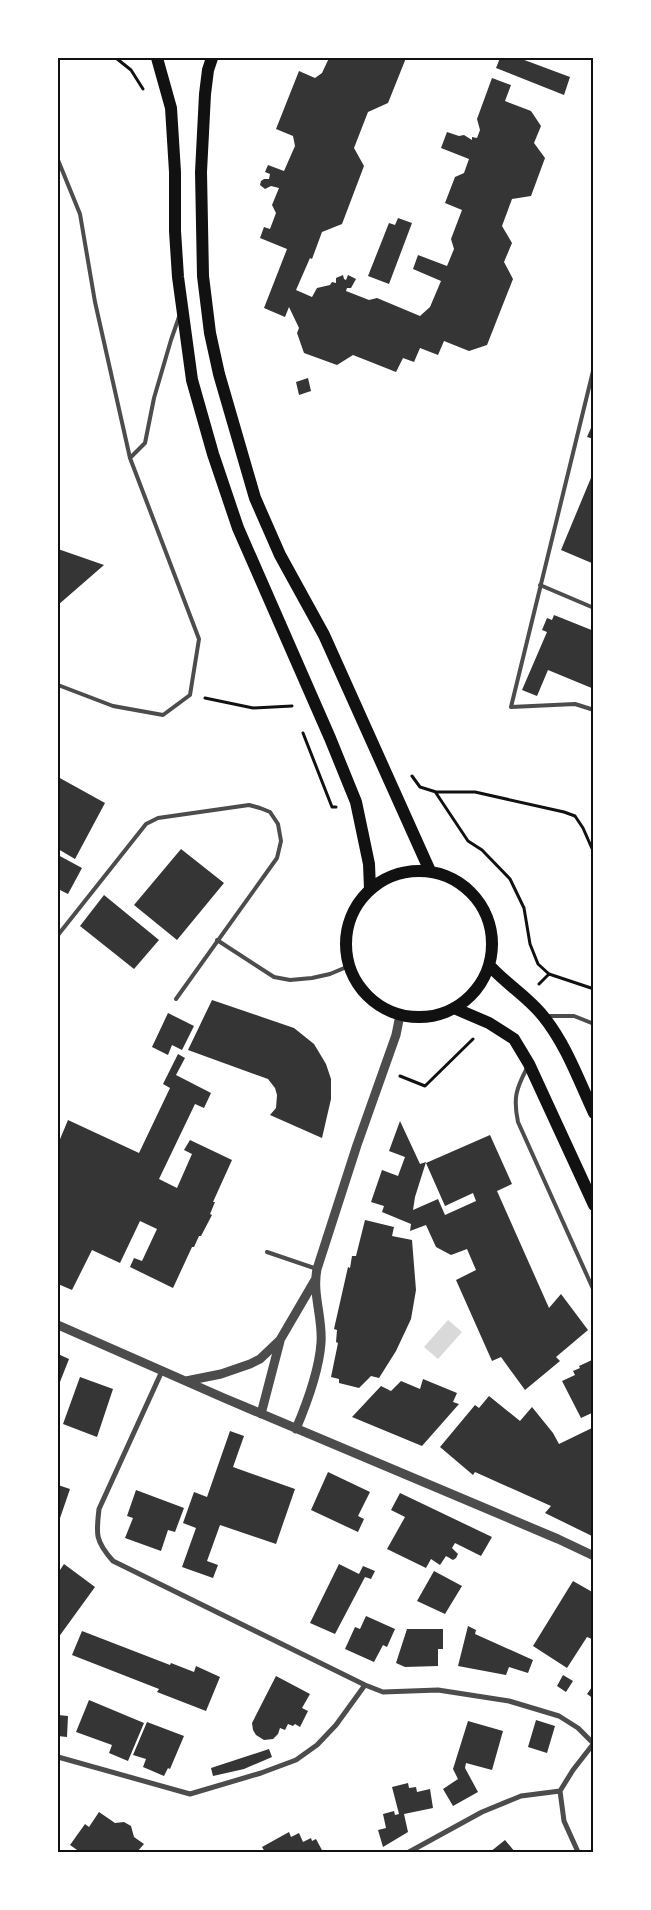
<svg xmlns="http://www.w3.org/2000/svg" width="651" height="1910" viewBox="0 0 651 1910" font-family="Overpass,sans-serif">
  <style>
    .water { fill: #d9d9d9 }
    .building { fill: #353535 }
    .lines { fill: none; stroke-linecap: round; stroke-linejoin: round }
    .path { stroke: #111; stroke-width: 3 }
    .service { stroke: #4c4c4c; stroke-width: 4 }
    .minor { stroke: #4c4c4c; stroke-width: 5 }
    .tertiary { stroke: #4c4c4c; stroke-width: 9 }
    .primary { stroke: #111; stroke-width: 12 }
    .neatline { fill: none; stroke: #111; stroke-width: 2 }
  </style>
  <rect width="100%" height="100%" fill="#fff"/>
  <path class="water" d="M448,1320L462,1332L438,1359L424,1347Z"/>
  <path class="building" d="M329,58H406L388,103L368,112L354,148L364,166L342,224L322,232L312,259L310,258L296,290L312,297L317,288L330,285L332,282L336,283V278L343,275L344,279L346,280L348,275L356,279L351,288H347L346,291L369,300L377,298L420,316L430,307L441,281L413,269L418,255L447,266L454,249L451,239L462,210L445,203L455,177L464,173L469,159L441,148L447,132L459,136L464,135L472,140V137L477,138L480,130L477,119L492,78L511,85L505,101L531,111L541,126L534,143L545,158L531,196L512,199L502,226L512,243L504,262L513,279L487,345L469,351L444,341L438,355L420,348L414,362L403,358L396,372L353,355L337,365L304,353L297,333L299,328L289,307L285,317L264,308L287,249L260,238L264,227L270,229L276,213L272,205L279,188L271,186L265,189L260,185L261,181L264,179H269L270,174L265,172L268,165L284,171L295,146L293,136L276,129L299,71L315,78L322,73Z
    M500,58H519L570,77L564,95L496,68Z
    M398,218L412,223L389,284L368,276L389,223L395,225Z
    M308,378L311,391L299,395L296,382Z
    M594,421V439L587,437Z
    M593,473H594V564L561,550Z
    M58,549L104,565L58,605Z
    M554,615L594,631V689L548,670L537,696L522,690L547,632L542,630L547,618L552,620Z
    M58,777L105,803L75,859L58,849Z
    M181,849L224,883L177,940L134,905Z
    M58,855L82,868L68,894L58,889Z
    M104,895L159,940L134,969L80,926Z
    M212,1000L294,1028L314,1044L326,1064L331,1079V1099L322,1138L270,1115L276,1108L277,1095L275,1088L268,1079L188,1050Z
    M168,1013L194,1026L182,1050L172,1045L168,1055L152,1047Z
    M178,1054L185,1058L176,1075L211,1093L204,1108L195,1104L159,1179L177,1188L192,1154L184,1150L190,1140L232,1160L213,1202H215L210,1214L212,1215L201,1236H199L194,1247H192L173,1288L130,1267L134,1258L142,1261L157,1229L140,1221L120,1263L92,1250L72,1290L58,1284V1144L68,1120L139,1153L170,1088L163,1084Z
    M400,1121L420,1164L426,1162L415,1197L413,1210L438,1199L445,1215L476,1201L473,1193L445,1206L426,1163L490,1135L512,1184L497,1191L549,1308L561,1294L588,1330L556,1357L560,1361L525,1390L501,1357L492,1361L456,1280L476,1270L467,1249L451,1255L436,1247L426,1225L410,1231L411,1224L382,1212L384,1206L371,1202L382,1170L398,1176L405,1157L389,1151Z
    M365,1220L394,1227L392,1236L412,1240L416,1290L411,1319L396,1351L379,1378L371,1376L359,1388L339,1383V1379L331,1377L338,1343L336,1342L337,1330L334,1329L348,1267L350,1268L352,1256H356Z
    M58,1354L69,1359L58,1387Z
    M592,1360L594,1364V1412L581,1418L562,1381L575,1375L573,1371L580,1368L579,1366Z
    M80,1377L113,1389L97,1437L63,1424Z
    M423,1379L457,1393L453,1402L459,1404L422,1446L352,1417L381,1386L391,1391L401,1381L420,1389Z
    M489,1396L520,1421L532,1407L553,1433L559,1444L594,1427V1537L545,1513L551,1506L475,1472L473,1475L440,1447L475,1405L479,1408Z
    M230,1431L244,1436L233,1467L295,1489L276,1544L220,1525L207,1561L218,1565L213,1578L182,1567L196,1528L183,1523L194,1492L207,1497Z
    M328,1472L370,1492L358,1516L364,1519L358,1532L311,1510Z
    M58,1485L70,1489L58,1524Z
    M136,1490L184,1508L175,1532L168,1530L161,1551L125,1538L133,1518L127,1516Z
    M400,1493L492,1537L481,1556L455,1543L452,1548L458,1554L456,1558L453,1560L446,1556L440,1565L431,1559L426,1568L387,1549L405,1517L391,1510Z
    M64,1564L95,1587L58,1638V1573Z
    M339,1564L359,1574L363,1566L375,1571L371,1579L365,1577L335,1634L310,1623Z
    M434,1571L462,1586L445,1614L417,1601Z
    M573,1581L594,1593V1640L587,1637L567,1668L533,1646Z
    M366,1616L395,1629L387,1647L383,1645L374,1662L345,1649L355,1627L360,1629Z
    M468,1626L476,1630L475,1634L533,1660L528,1673L509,1667L506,1675L458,1666Z
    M407,1629H443V1649H438V1666L405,1667L396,1663Z
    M82,1631L170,1665L171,1663L194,1672L196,1666L220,1677L206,1711L157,1692L159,1689L72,1655Z
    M563,1675L573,1681L566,1692L557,1686Z
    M276,1676L310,1694L302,1708L308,1711L300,1727L295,1724L293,1726L288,1724L285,1730L280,1728L278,1734L273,1739L264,1740L256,1735L253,1730L252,1723Z
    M594,1684V1699L587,1694Z
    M89,1700L144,1723L128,1761L109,1753L112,1745L76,1732Z
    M58,1715L68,1716L67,1737L58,1736Z
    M536,1720L555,1726L547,1753L528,1747Z
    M468,1721L503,1731L492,1770L466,1763L465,1768L478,1792L453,1806L443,1789L458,1779L453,1769Z
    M147,1722L184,1736L170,1769L168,1768L164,1776L143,1767L146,1759L133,1755Z
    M269,1749L272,1757L244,1769L213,1776L211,1768Z
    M408,1783L409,1788L416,1787L417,1792L430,1789L433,1808L404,1814L408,1832L383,1847L378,1830L386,1828L383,1814L394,1811L395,1815L399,1814L392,1787Z
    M99,1812L115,1823L124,1822L131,1826L134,1837L144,1844L137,1852H80L70,1845L85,1824L89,1827Z
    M289,1832L291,1837L299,1833L303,1842L311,1838L312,1841L316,1839L323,1852H265L262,1847Z
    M505,1840L515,1852H490Z"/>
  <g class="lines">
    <path class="path" d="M116,58L131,70L143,89
      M205,698L253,708L292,706
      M303,733L332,807H336
      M412,776L420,787L436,792H475L564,812L575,816L583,828L594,853
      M436,793L468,841L482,850L510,879L524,908L530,944L538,964L549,974L594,989
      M539,984L549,974
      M400,1076L425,1086L473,1039"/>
    <path class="service" d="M58,160L80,214L95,302L130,458L199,639L190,695L163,715L113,706L58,685
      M594,367L511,707L575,704L594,710
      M130,458L145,443L154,398L171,340L179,317
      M540,585L594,608
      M58,935L146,824L158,818L249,805L260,808L270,812L278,824L281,841L277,858L176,999
      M217,940L274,977L290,980L312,978L330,974L349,966
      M547,1016H574L594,1024
      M527,1068C516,1089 513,1098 518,1122L594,1291
      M267,1252L317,1269"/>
    <path class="minor" d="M162,1371L99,1509C96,1534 95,1541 113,1561L365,1685L383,1692L438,1690L509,1701L559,1716L578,1728L593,1743
      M58,1757L190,1794L261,1773L296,1760L317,1745L336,1725L365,1685
      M560,1791L564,1821L578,1852
      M409,1852L482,1812L521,1796L560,1791L573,1770L594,1743"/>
    <path class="tertiary" d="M58,1325L224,1398L558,1539L594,1556
      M186,1381L221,1374L250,1364L260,1359L280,1340L315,1280
      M261,1414L280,1341
      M296,1429C307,1403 319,1371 321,1343C323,1318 312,1294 317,1269L357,1145L396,1035L400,1015"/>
    <path class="primary" d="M157,58L171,108L175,172V231L178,277L192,380L213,454L238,528L330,738L356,802L369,864L370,889
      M212,58L208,70L205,94L201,172L203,276L210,333L219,374L255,498L280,555L324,635L430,871
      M346 944a73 73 0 1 1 146 0a73 73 0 1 1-146 0Z
      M489,965C506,984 528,997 543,1016C566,1044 579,1081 594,1113
      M454,1008L489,1023L514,1039L529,1064L594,1205"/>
  </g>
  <rect width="651" height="1910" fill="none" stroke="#ffffff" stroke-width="118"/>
  <rect x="59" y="59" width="533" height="1792" class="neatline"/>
</svg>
